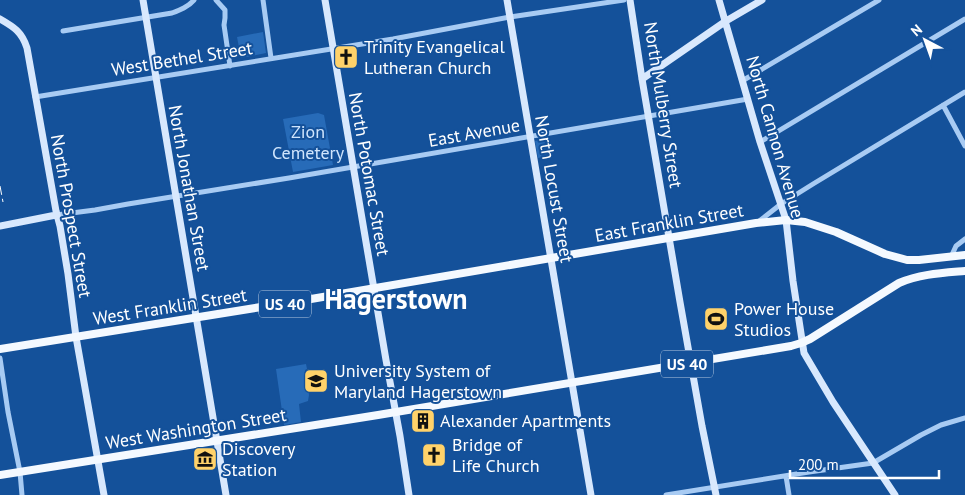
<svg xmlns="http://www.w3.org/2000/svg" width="965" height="495" viewBox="0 0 965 495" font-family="'PT Sans',sans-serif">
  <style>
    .green { fill: #276bb8 }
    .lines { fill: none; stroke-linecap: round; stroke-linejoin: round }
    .street { stroke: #a8cbf3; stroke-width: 5 }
    .secondary { stroke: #d8e8fd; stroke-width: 7 }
    .primary { stroke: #f4f9ff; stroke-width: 8 }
    .rail { stroke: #fff; stroke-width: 1; stroke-dasharray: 9 4; stroke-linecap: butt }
    .labels { text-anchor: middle; stroke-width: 4; stroke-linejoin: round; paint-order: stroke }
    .shield { fill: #14519a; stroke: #b8cbe1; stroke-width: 1 }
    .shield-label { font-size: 16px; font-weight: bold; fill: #fff }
    .poi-label { font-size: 18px; fill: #fff; stroke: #14519a; text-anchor: start }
    .street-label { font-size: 18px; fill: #fff; stroke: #14519a }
    .park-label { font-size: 18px; fill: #d0e5fd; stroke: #14519a }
    .town-label { font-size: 28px; font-weight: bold; fill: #fff; stroke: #14519a }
  </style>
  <rect width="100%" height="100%" fill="#14519a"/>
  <path class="green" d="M263,32L266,53L241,58L237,37Z
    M318,113L324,115L333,165L293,172L283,119Z
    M544,139L547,156L538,158L535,141Z
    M306,364L307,369L305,370L309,395L308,401L299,404L301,422L284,425L276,369Z"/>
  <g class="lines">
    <path class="street" d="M216,0L225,10V18L224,25L230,66
      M263,0L271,58
      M63,31L172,13C180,10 188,7 194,0
      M742,81L879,0
      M35,97L393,39L510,17L624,0
      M943,105L965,146
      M760,142L965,19
      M56,215L95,210L128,204L289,178L748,99
      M758,222L781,204L813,184L965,92
      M951,257L956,246L965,239
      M0,358L8,412L20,472L22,495
      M786,476L789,495
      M666,495L809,472L873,463L921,435L941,425L965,418"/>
    <path class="secondary" d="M143,0L226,495
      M325,0L386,360L400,436L409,495
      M507,0L591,495
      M630,0L642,79L680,302L702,426L716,495
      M719,0L760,142L786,220L793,281L804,353L833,402L895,495
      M0,19C14,27 22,32 27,48L56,211L60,226L68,274L76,337L104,495
      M642,79L726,21L762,0
      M0,226L56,215"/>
    <path class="primary" d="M0,349L311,299L756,223L786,220L805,222L836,232L885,254L907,260H919L965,255
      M0,475L378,415L791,346L801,343L810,339L899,283C920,274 942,273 965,271"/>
    <path class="rail" d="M0,186L3,202"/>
  </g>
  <defs>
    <symbol id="church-square" viewBox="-11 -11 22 22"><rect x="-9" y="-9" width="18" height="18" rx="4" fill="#ffd26a" stroke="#14519a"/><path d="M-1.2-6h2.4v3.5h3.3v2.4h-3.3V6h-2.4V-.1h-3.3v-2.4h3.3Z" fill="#111"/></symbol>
    <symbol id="stadium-square" viewBox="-11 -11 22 22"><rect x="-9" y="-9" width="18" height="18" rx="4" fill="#ffd26a" stroke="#14519a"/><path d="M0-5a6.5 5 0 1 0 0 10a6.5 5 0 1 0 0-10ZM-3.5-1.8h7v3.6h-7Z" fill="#111"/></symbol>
    <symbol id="university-square" viewBox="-11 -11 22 22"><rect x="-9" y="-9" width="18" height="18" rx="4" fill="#ffd26a" stroke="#14519a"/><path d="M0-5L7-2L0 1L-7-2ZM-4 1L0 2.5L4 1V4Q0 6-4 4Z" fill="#111"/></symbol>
    <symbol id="building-square" viewBox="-11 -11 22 22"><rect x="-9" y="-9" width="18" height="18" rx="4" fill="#ffd26a" stroke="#14519a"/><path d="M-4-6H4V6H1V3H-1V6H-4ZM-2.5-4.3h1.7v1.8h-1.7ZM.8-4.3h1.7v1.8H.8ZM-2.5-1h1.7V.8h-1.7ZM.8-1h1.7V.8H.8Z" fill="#111"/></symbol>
    <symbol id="museum-square" viewBox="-11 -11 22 22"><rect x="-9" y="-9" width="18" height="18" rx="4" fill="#ffd26a" stroke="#14519a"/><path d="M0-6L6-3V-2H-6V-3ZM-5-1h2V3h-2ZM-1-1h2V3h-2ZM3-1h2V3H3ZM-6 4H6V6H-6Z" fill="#111"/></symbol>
  </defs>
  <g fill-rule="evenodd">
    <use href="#church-square" x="332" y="43" width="28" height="28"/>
    <use href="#stadium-square" x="702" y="305" width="28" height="28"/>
    <use href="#university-square" x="302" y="367" width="28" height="28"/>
    <use href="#building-square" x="409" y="407" width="28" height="28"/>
    <use href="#church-square" x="420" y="441" width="28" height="28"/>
    <use href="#museum-square" x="191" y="445" width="28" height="28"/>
  </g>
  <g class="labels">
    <g class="shield">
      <rect x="259" y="290.5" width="52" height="27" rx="4"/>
      <rect x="661" y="350.5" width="52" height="27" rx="4"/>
    </g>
    <g class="shield-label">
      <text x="285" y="310">US 40</text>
      <text x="687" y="370">US 40</text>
    </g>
    <g class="poi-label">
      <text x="364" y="53">Trinity Evangelical<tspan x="364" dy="21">Lutheran Church</tspan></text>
      <text x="734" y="315">Power House<tspan x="734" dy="21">Studios</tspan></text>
      <text x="334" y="377">University System of<tspan x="334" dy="21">Maryland Hagerstown</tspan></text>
      <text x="440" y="427">Alexander Apartments</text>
      <text x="452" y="451">Bridge of<tspan x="452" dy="21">Life Church</tspan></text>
      <text x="222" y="455">Discovery<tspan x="222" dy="21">Station</tspan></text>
    </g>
    <g class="street-label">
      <text transform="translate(182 59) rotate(-9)" y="6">West Bethel Street</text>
      <text transform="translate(663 105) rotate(81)" y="6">North Mulberry Street</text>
      <text transform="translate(474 133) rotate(-10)" y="6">East Avenue</text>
      <text transform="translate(775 137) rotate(74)" y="6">North Cannon Avenue</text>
      <text transform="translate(369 174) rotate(80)" y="6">North Potomac Street</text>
      <text transform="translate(189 188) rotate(80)" y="6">North Jonathan Street</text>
      <text transform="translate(554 189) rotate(80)" y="6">North Locust Street</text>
      <text transform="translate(71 216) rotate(80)" y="6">North Prospect Street</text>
      <text transform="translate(669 223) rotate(-10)" y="6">East Franklin Street</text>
      <text transform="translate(170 307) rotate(-9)" y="6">West Franklin Street</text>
      <text transform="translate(196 429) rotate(-9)" y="6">West Washington Street</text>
    </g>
    <g class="park-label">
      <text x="308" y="138">Zion<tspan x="308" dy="21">Cemetery</tspan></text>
    </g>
    <g class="town-label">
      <text x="396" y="309">Hagerstown</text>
    </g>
  </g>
  <g transform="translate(925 40) rotate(319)" stroke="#14519a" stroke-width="4" paint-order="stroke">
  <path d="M0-4L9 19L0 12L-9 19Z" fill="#ffffff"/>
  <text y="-8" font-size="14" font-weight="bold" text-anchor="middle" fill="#ffffff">N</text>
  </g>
  <path d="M790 470v8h149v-8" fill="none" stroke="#ffffff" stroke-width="2.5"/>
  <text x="798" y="470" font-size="15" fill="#ffffff" stroke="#14519a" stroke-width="4" paint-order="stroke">200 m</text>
</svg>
